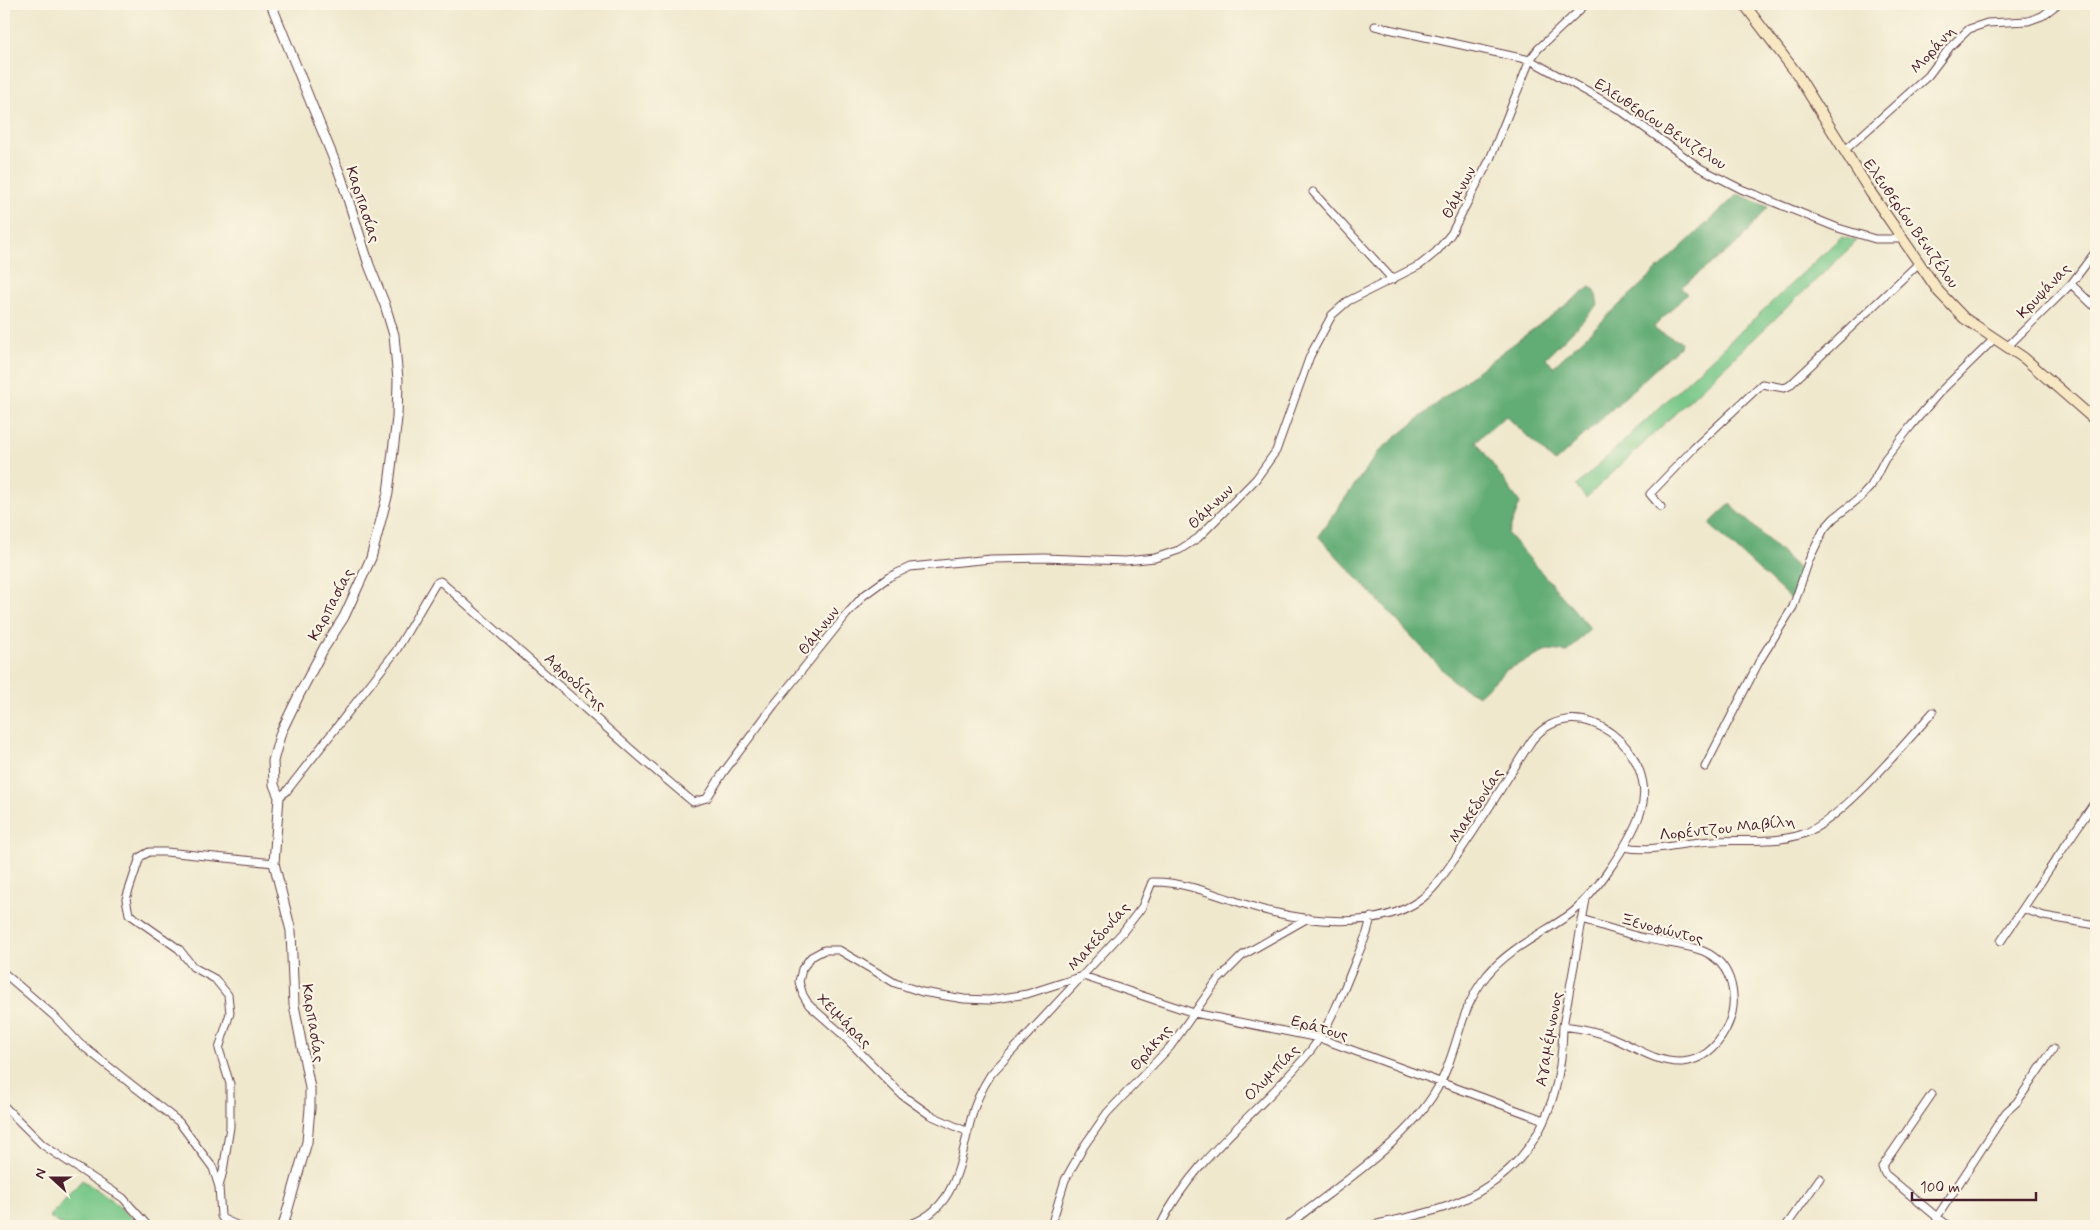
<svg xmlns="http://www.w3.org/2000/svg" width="2100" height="1230" viewBox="0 0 2100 1230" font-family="Mynerve,sans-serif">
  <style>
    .green { fill: #78c788; stroke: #61735a }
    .forest { fill: #62ac74; stroke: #566650 }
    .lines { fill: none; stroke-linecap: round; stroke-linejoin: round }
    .minor-casing { stroke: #633d43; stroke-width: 9 }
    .tertiary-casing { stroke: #633d43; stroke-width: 11 }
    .secondary-casing { stroke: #633d43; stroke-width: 12 }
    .minor { stroke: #fff; stroke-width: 7 }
    .tertiary { stroke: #fff; stroke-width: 9 }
    .secondary { stroke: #f7e8c3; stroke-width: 10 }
    .labels { text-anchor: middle; stroke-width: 4.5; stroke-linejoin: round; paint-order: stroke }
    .street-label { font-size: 16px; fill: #4a1f2b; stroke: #fcf5e5 }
  </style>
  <rect width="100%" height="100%" fill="#fcf5e5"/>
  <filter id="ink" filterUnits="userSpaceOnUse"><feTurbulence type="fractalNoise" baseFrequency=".02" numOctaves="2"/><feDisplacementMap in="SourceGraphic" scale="10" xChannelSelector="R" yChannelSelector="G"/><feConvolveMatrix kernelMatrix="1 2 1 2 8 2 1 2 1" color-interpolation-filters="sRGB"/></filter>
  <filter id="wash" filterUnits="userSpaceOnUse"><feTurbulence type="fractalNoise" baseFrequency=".0096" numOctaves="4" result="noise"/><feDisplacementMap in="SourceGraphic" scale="20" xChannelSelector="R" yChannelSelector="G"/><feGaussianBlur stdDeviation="1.12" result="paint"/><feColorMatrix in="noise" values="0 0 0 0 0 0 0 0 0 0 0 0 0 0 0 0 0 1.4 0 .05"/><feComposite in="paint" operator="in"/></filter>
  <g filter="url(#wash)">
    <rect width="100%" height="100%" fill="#efe8cd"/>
    <path class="green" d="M1841,237L1857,241L1586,498L1576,486Z
      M82,1180L111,1199L139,1226H64L49,1217Z"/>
    <path class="forest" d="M1738,194L1768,207L1738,243L1681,287L1687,294L1654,327L1657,331L1681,342L1680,346L1555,462L1506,416L1476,441L1520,503L1508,534L1590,628L1568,652L1549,650L1506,670L1479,696L1456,684L1318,536L1379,451L1481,368L1590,287L1595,290L1598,305L1546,358L1553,367Z
      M1730,504L1801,571L1792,600L1709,524Z"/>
  </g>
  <g filter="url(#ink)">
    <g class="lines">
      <defs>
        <path id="minor" d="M1375,26L1530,60L1620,110L1700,168L1741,189L1838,228L1875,239H1901
          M1844,151L1928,76L1950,47L1969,29L1987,23L2028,21L2042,16L2058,4
          M1313,192L1393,280
          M2071,284L2096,308
          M2008,346L2071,284L2096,251
          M1661,507L1650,494L1694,448L1762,384L1784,388L1789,386L1918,264
          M1705,767L1760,660L1793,607L1809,560L1824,529L1834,518L1861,497L1871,486L1885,459L1911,426L1939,393L1994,339
          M279,797L286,792L396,651L436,583L440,581L642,759L693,802L707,798L723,773L774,705L847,614L863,596L889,577L910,567L991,559L1044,558L1125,561L1155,558L1179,550L1198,538L1256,479L1276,451L1310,356L1332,315L1348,301L1420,265L1436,252L1451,234L1490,159L1530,60L1538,49L1586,4
          M1625,847C1653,853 1683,842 1712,841C1741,839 1774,844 1803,834C1842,820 1903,745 1933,712
          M2024,909L2044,916L2096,925
          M2001,941L2096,800
          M4,973L54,1016L79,1043L179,1122L213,1168L219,1187
          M1563,1026C1580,1028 1596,1031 1611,1037C1635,1047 1656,1063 1682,1062C1703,1060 1717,1047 1726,1029C1740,1002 1734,964 1703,951C1685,944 1663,943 1644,938C1623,933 1603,926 1582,920
          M1932,1094L1882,1167L1885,1174L1937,1217
          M4,1106L43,1145L123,1198L148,1226
          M968,1132L930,1115L902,1095L841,1033L809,1005L803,995L799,982L802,969L811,957L824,950H839L895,983L922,992L964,999L989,1000L1027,994L1083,976L1194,1013L1319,1038L1544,1120
          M922,1219L932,1226
          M239,1226L223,1219L221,1216L219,1187L223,1171L230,1127V1084L219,1049L230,1013L228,995L215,979L193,967L179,949L129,914L126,899L140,857L149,852H166L274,863
          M904,1226C957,1212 959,1163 971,1119C975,1102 982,1088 991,1074L1122,933L1142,907L1152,882C1192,881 1233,903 1272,912C1317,923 1380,928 1420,900C1434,890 1444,874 1454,860C1482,821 1506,780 1532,740C1579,684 1662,754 1640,814C1630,842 1593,898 1569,915C1540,935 1510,948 1487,975C1457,1012 1459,1051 1437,1089C1405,1144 1337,1186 1287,1226
          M1051,1226L1065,1180L1084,1146L1107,1113L1170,1047L1216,982L1243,955L1308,918
          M1160,1226C1195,1155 1262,1111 1311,1050C1334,1021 1352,968 1367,933L1371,917
          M1369,1226C1397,1219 1427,1215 1453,1204C1532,1173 1562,1108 1563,1026L1586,900
          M1786,1226L1820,1178
          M1949,1226L1937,1217L2006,1112L2017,1102L2053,1049"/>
        <path id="tertiary" d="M271,4L341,177L369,265L385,305L394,335L398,380L397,418L388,493L371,558L344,617L324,648L299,695L281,732L273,761L274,785L279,797L274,863L291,931L294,1005L310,1088V1108L307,1142L283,1226"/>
        <path id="secondary" d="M1744,4L1797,74L1871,193L1939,292L1964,318L2024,358L2096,421"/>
      </defs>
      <use href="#minor" class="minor-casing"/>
      <use href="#tertiary" class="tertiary-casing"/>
      <use href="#secondary" class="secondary-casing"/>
      <use href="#minor" class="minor"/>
      <use href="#tertiary" class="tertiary"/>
      <use href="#secondary" class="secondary"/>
    </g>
  </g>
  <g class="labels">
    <g class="street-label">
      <text transform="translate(1932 49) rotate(-48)" y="6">Μοράνη</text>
      <text transform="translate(1661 123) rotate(33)" y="6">Ελευθερίου Βενιζελου</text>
      <text transform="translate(1458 192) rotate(-63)" y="6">Θάμνων</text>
      <text transform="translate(364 204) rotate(72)" y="6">Καρπασίας</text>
      <text transform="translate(1912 223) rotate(55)" y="6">Ελευθερίου Βενιζέλου</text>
      <text transform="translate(2043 290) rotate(-46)" y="6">Κρυψάνας</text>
      <text transform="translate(1210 506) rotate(-44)" y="6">Θάμνων</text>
      <text transform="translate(330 604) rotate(-62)" y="6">Καρπασίας</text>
      <text transform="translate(818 630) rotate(-52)" y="6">Θάμνων</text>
      <text transform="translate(576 681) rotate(42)" y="6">Αφροδίτης</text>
      <text transform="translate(1475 805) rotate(-57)" y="6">Μακεδονίας</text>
      <text transform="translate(1727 827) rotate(-6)" y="6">Λορέντζου Μαβίλη</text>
      <text transform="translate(1662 928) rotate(14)" y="6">Ξενοφώντος</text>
      <text transform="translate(1098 936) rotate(-49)" y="6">Μακεδονίας</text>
      <text transform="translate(845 1020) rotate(45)" y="6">Χειμάρας</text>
      <text transform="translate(314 1023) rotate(81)" y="6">Καρπασίας</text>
      <text transform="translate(1320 1027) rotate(16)" y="6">Εράτους</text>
      <text transform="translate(1548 1039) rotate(-80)" y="6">Αγαμέμνονος</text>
      <text transform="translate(1150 1047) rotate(-50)" y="6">Θράκης</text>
      <text transform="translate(1271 1072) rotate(-46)" y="6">Ολυμπίας</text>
    </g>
  </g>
  <rect width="2100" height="1230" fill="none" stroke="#fcf5e5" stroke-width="20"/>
  <g transform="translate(52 1178) rotate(291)" stroke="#fcf5e5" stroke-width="4" paint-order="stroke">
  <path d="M0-4L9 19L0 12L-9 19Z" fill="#4a1f2b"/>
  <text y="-8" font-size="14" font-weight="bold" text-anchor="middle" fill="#4a1f2b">N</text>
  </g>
  <path d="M1912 1192v8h124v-8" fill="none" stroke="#4a1f2b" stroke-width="2.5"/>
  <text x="1920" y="1192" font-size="15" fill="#4a1f2b" stroke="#fcf5e5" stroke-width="4" paint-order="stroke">100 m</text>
</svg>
